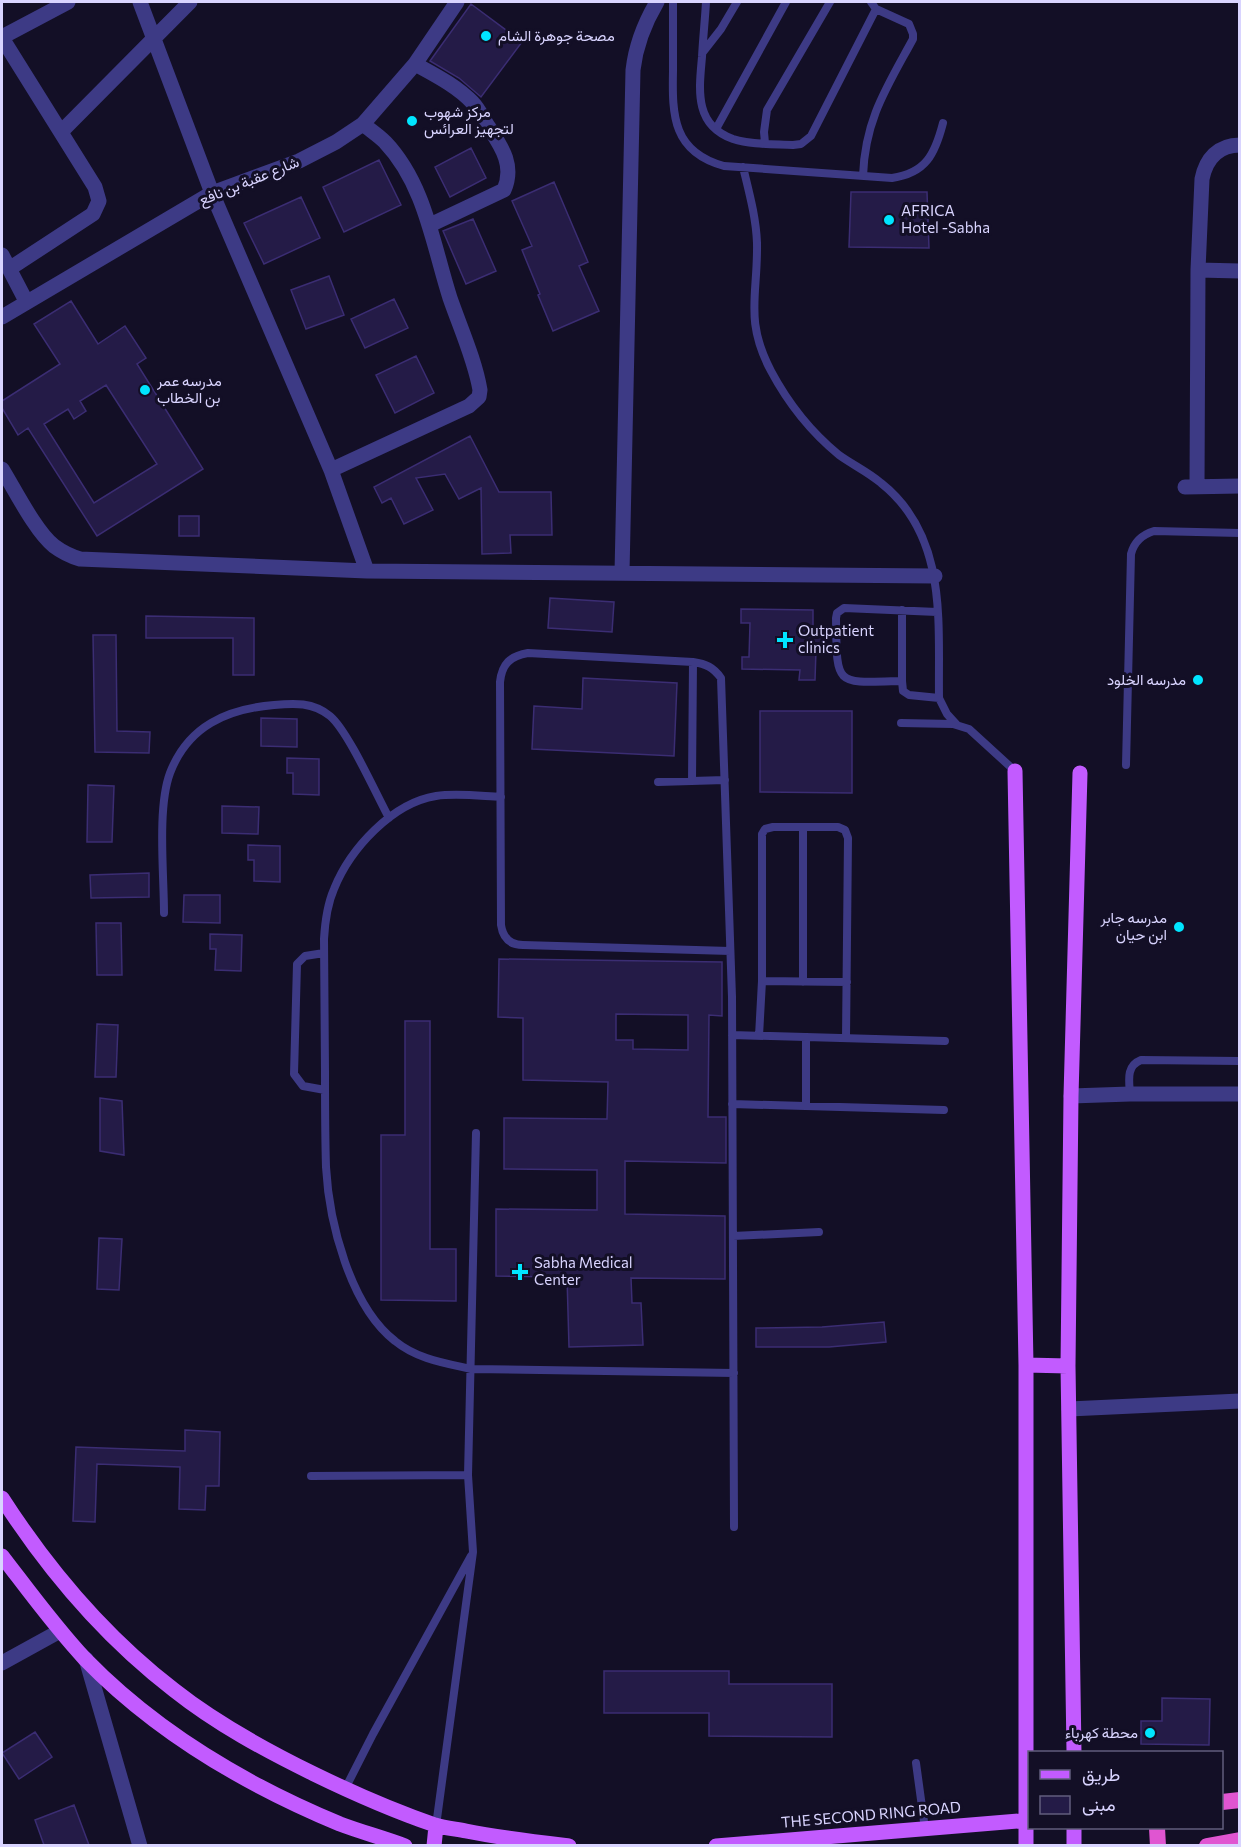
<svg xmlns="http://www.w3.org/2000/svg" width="1241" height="1847" viewBox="0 0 1241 1847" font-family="Commissioner,Vazirmatn,sans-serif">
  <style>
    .building { fill: #241b47; stroke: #3b2d73; stroke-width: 1.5; fill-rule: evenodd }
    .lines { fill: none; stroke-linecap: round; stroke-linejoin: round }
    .service { stroke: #3d3a85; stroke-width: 8 }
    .minor { stroke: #3d3a85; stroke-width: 15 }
    .primary { stroke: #c25bff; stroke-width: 15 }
    .trunk { stroke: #e055d1; stroke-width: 16 }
    .poi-dot { fill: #00e5ff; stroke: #130f26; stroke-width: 2 }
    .labels { text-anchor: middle; stroke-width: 6; stroke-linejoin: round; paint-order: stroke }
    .poi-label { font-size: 15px; fill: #d9d4ff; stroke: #130f26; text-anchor: start }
    .street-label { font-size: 15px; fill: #d9d4ff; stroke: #130f26 }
  </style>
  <rect width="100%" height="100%" fill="#130f26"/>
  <path class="building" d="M471,4L522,42L481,97L459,78L430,61Z
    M471,148L486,178L450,197L435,167Z
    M379,160L401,205L344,232L323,187Z
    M554,182L588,262L579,266L599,311L553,331L538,295L540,294L522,250L532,246L512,201Z
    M851,192H927L929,248L849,247Z
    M301,197L320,238L264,264L244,223Z
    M473,219L496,271L466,284L443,231Z
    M329,276L344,315L306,329L291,290Z
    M394,299L408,328L365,348L351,319Z
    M71,301L98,344L125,326L146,358L137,364L203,469L97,536L28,428L18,435L2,408V401L60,364L34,324ZM106,385L157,464L94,503L44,424L68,409L74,419L86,411L80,401Z
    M416,356L434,393L395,413L376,375Z
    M470,436L499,492H551L552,535H510L511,553L482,554L481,488L459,499L445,474L416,478L433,510L404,524L391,498L382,503L374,487Z
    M179,516H199V536H179Z
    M550,598L614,602L612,632L548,628Z
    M741,609L813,610V632H824V650H816L815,680H799L800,670L742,669V657H749L750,623H741Z
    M146,616L254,618V675H233V638H146Z
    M93,635H116L117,731L150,732L149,753L95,752Z
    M583,678L677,683L674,756L532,749L534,706L582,709Z
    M760,711H852V793L760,792Z
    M261,718L297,719V747L261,746Z
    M287,758L319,759V795L293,794V773H287Z
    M88,785L114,786L112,842H87Z
    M222,806L259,807L258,834L222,833Z
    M248,845L280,846V882L254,881V860H248Z
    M149,873V897L91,898L90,875Z
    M184,895H220V923L183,922Z
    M96,923H121L122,975H97Z
    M210,934L242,935L241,971L215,970L216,949H210Z
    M499,959L722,962V1016L709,1015L708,1117H726V1163L625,1161V1214L725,1216V1279L631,1278L632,1303H641L643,1345L569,1347L567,1277L496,1276V1209L597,1210V1170L504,1169V1118L607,1119L608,1082L523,1080V1018L498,1017ZM616,1014L688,1015V1050L633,1049V1040H616Z
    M405,1021H430V1249H456V1301L381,1300V1135H405Z
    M97,1024L118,1025L116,1077H95Z
    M100,1098L122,1101L124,1155L100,1151Z
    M99,1238L122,1239L119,1290L97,1289Z
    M884,1322L886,1342L829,1347H756V1328L822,1327Z
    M185,1430L220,1432L219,1486H206L205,1510L179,1509L180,1467L97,1464L95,1522L73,1521L76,1447L185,1451Z
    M604,1671H729V1684H832V1737L709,1736V1713H604Z
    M1162,1698L1210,1699L1209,1745L1141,1744V1721H1162Z
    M35,1732L52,1757L19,1779L2,1753Z
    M74,1805L89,1845H44L35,1820Z"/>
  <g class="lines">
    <path class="service" d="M673,2C673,25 673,48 673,71C672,116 673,152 724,166L892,178C926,173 935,154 943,123
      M706,2C705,20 703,38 702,57C699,90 694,125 733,139C751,145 774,144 793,145L801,144L811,136L876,9
      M703,52L721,29L737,2
      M716,129L786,2
      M765,143L764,132L767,110L830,2
      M743,167C749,192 756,217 757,243C758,295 744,320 771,371C788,403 811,432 839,455C853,465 868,472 881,483C948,536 938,622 939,698L947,714L957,725
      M863,176C865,119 887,87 913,39V34L909,24L876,9L871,2
      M937,612L844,608L837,613L836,618C837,687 834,683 902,681L903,691L909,695L939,698
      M902,681V610
      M901,723L953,724L969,729L1015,771
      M1126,765L1131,554C1134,542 1141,535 1154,531L1240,533
      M692,781L693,662
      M658,782L725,780
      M501,797C480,796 457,793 436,796C392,803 350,849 334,889C327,905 325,922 324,939C324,983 325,1027 325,1071C325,1103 325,1135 326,1167C329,1222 350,1306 395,1341C417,1359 444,1363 471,1369L734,1373
      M803,827V982
      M164,913C164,874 157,808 170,773C188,726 227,709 274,705C294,703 313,702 330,716C348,731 376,794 389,818
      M730,951L523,945C510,945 503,938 501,925L500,682C502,664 510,656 528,653L693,662C706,664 713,667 721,678L732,997L734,1527
      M324,953L305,956L297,964L294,1074L303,1086L325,1090
      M762,981L847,982
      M732,1035L945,1041
      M759,1036L762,981V834L765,829L773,827H838L845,830L848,838L846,1038
      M1130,1094C1129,1080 1126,1066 1141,1060L1240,1061
      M732,1104L944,1110
      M806,1106V1037
      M733,1236L819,1232
      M311,1476L468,1475
      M916,1763L925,1829
      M345,1789L373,1734L471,1556
      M436,1826L473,1552L468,1475L476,1133"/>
    <path class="minor" d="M140,2L212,193L331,470L367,571
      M2,37L68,2
      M2,38L95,187L99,201L93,214L9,269
      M415,64C435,75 457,86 473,103C479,109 483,119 488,126C501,146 515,165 504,190L430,225
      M61,132L190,2
      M2,255L26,301
      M1198,270L1240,271
      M2,317L212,193L299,161L336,142L363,124L415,64L457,2
      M2,469C15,490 36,532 54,546C62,552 70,556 80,559L367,571L935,576
      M331,470L469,406L479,397L480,390C475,360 460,327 450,298C433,245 425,184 385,142C378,135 370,130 363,124
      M1185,487L1240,486
      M1197,487L1198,270L1202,179C1206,159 1218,145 1240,145
      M622,573L633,70C636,44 644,24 657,2
      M1071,1096L1130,1094H1240
      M1069,1409L1240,1401
      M86,1659L140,1846
      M2,1663L60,1631"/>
    <path class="primary" d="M1015,771L1026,1365V1846
      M1026,1365L1068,1366
      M2,1498C49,1571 105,1637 174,1690C217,1724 265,1750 314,1774C353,1793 394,1811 435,1825C445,1828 456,1829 466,1831C500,1838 535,1842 569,1846
      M2,1556C29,1591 55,1627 85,1659C157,1733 246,1785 340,1824C361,1832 384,1838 405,1846
      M1074,1752L1068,1366L1071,1096L1080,773
      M1074,1828V1846
      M434,1846L436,1826
      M716,1846L1030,1820"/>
    <path class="trunk" d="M1222,1802L1240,1800
      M1157,1828L1158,1846
      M1207,1846L1240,1840"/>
  </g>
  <g class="poi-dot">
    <circle cx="486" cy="36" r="6"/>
    <circle cx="412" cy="121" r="6"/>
    <circle cx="889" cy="220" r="6"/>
    <circle cx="145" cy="390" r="6"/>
    <path d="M782 631h6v6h6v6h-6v6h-6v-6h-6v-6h6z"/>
    <circle cx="1198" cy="680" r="6"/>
    <circle cx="1179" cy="927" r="6"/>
    <path d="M517 1263h6v6h6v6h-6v6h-6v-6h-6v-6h6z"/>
    <circle cx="1150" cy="1733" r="6"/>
  </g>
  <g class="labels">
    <g class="poi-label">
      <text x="498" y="41">مصحة جوهرة الشام</text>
      <text x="424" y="117">مركز شهوب<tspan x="424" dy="17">لتجهيز العرائس</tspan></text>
      <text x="901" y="216">AFRICA<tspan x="901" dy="17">Hotel -Sabha</tspan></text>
      <text x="157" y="386">مدرسه عمر<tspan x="157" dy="17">بن الخطاب</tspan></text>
      <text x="798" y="636">Outpatient<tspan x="798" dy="17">clinics</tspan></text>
      <text x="1186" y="685" text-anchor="end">مدرسه الخلود</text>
      <text x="1167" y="923" text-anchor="end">مدرسه جابر<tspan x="1167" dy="17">ابن حيان</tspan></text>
      <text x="534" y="1268">Sabha Medical<tspan x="534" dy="17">Center</tspan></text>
      <text x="1138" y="1738" text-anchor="end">محطة كهرباء</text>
    </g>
    <g class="street-label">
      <text transform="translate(249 181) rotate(-22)" y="5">شارع عقبة بن نافع</text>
      <text transform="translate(871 1815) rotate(-5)" y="5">THE SECOND RING ROAD</text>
    </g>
  </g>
  <rect width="1241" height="1847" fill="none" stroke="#d9d4ff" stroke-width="6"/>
  <rect x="1028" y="1751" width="195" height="78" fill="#130f26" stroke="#625e7d" stroke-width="1.5"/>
  <rect x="1040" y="1770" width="30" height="9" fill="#c25bff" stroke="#625e7d" stroke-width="1.5"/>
  <text x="1082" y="1781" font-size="18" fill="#d9d4ff">طريق</text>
  <rect x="1040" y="1796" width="30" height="18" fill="#241b47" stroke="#625e7d" stroke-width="1.5"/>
  <text x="1082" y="1811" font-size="18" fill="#d9d4ff">مبنى</text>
</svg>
